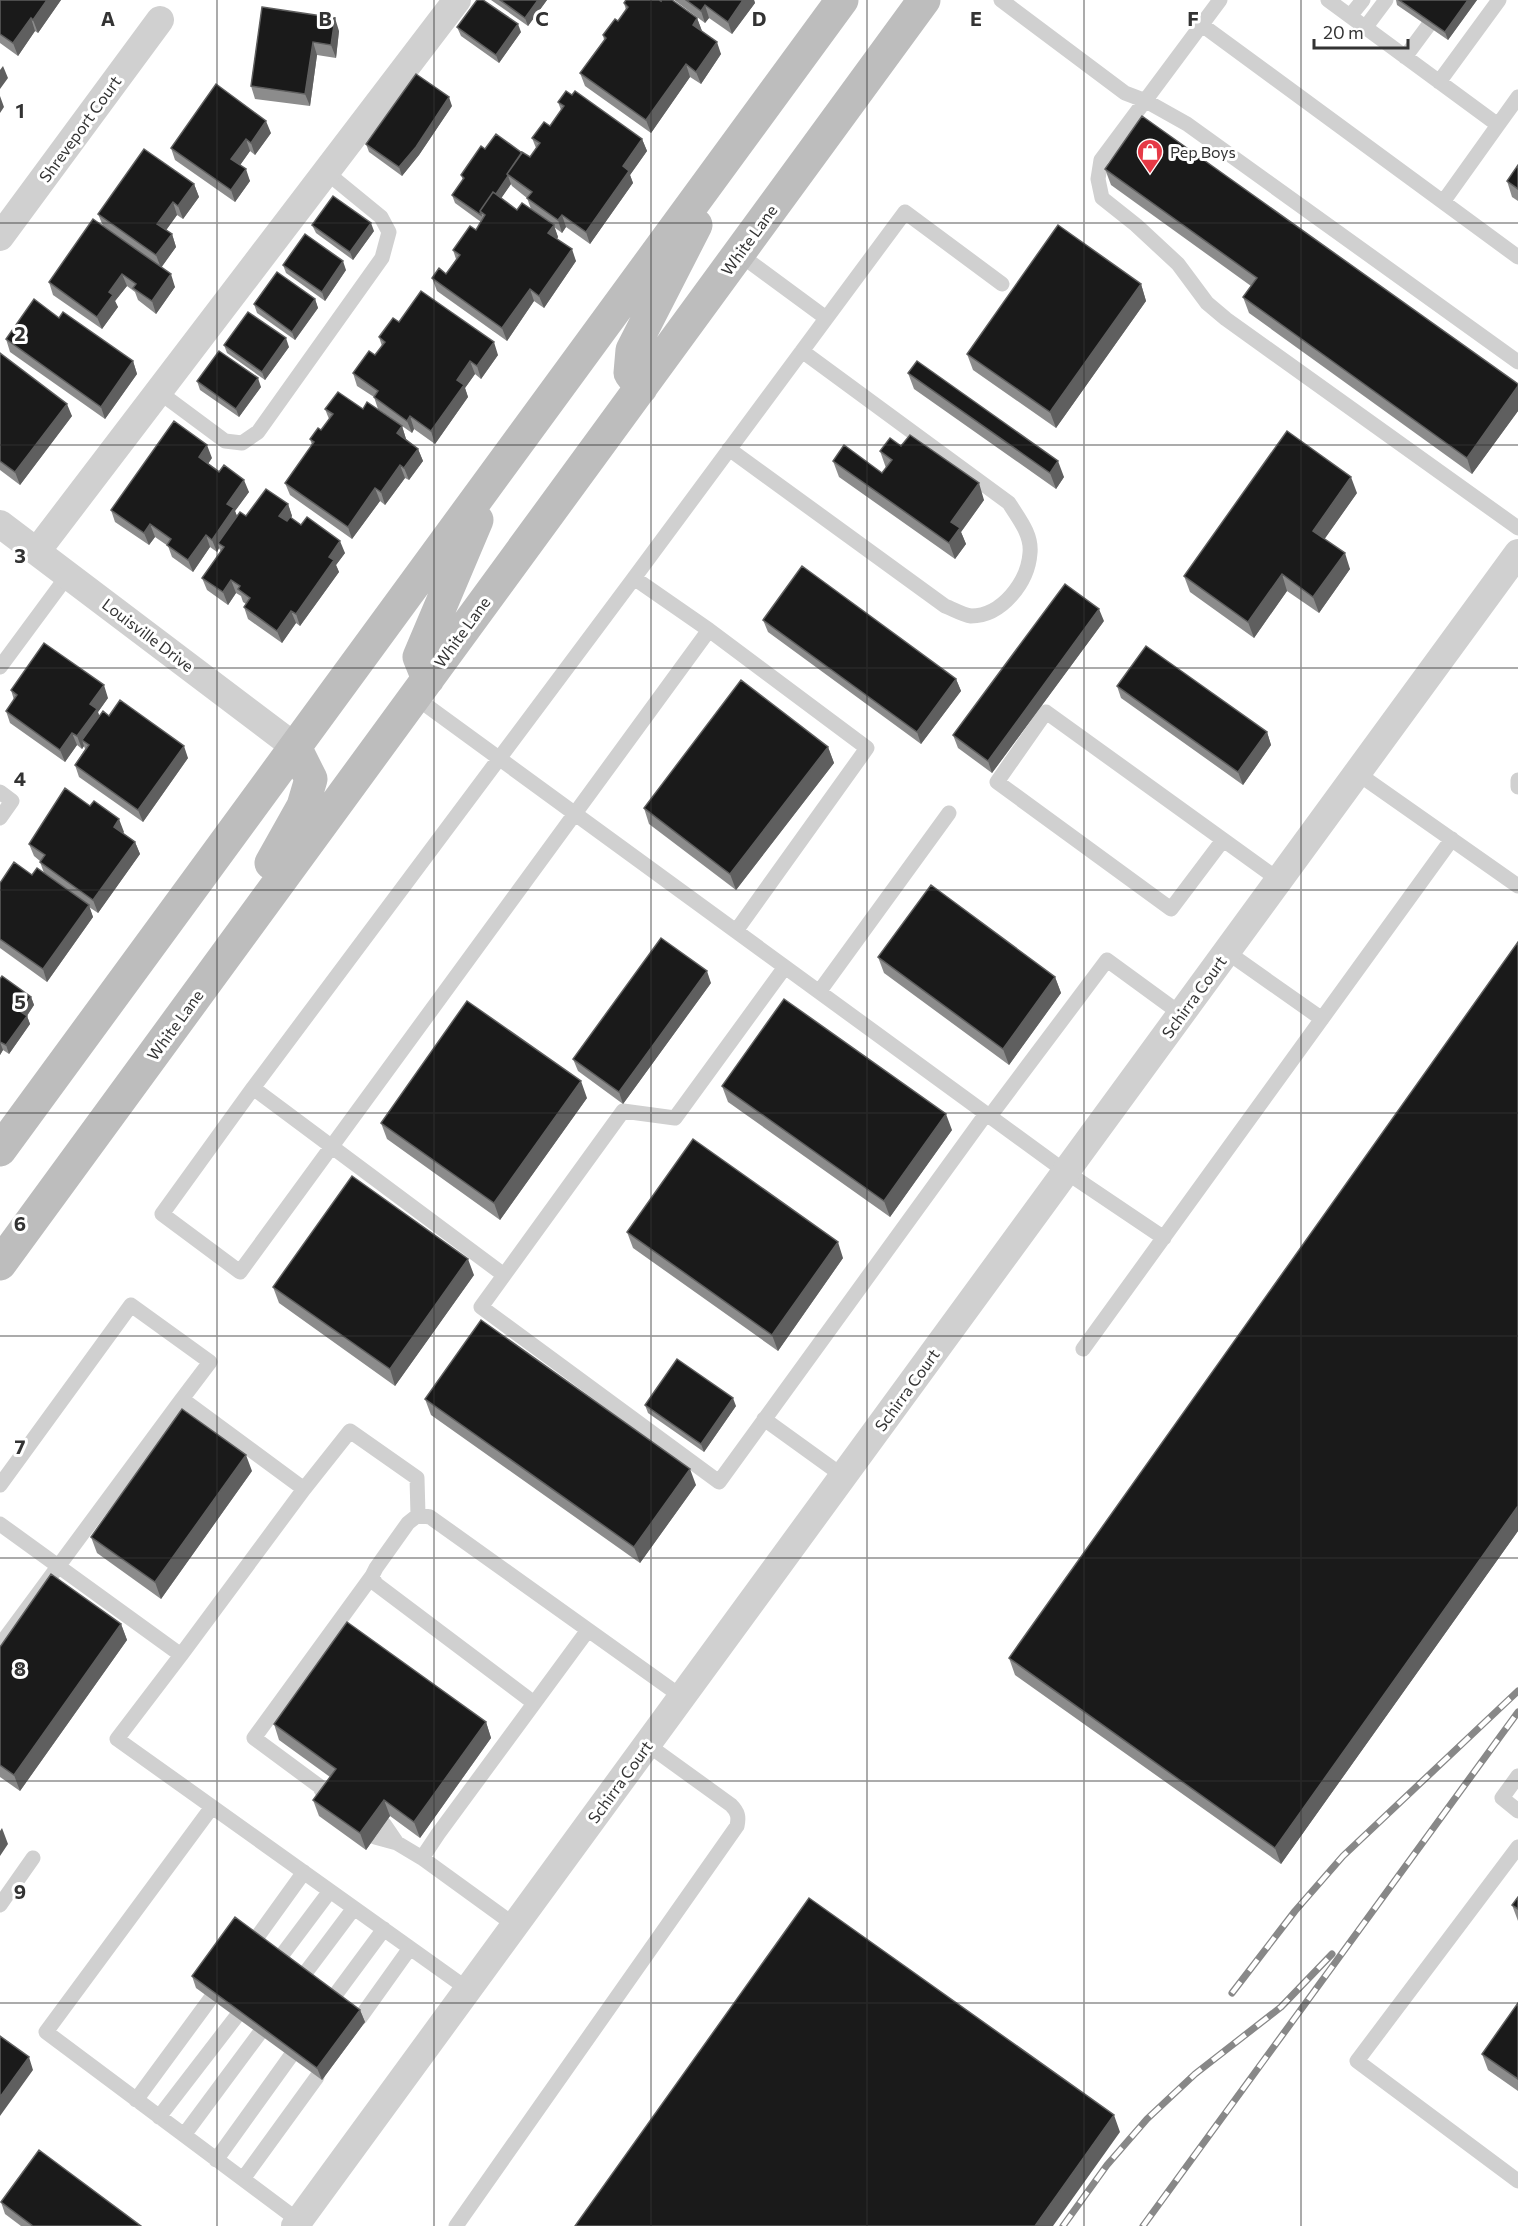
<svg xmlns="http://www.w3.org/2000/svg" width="1518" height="2226" viewBox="0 0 1518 2226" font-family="Commissioner,sans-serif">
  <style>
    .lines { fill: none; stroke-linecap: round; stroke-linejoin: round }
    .service { stroke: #d0d0d0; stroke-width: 15 }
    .minor { stroke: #d0d0d0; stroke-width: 28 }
    .secondary { stroke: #bdbdbd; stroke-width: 33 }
    .rail-casing { stroke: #888; stroke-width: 7 }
    .rail { stroke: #fff; stroke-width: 4.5; stroke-dasharray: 14; stroke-linecap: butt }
    .wall { fill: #8c8c8c; fill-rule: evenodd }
    .shaded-wall { fill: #5f5f5f }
    .building { fill: #1a1a1a; stroke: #5f5f5f; stroke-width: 1.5 }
    .grid { fill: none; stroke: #333; stroke-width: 1.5; stroke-opacity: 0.55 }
    .labels { text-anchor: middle; stroke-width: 6; stroke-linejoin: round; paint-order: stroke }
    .street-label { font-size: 16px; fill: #333; stroke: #fff }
    .poi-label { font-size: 16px; fill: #333; stroke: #fff; text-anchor: start }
    .grid-label { font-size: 20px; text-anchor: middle; font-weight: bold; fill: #333; stroke: #fff; stroke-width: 6; stroke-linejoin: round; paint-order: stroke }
  </style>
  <rect width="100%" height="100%" fill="#fff"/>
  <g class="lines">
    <path class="service" d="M1001,0L1125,93L1146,101L1187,124L1518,362
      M1220,0L1101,160L1098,179L1102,198L1136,225L1178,264L1207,303L1226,319L1518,528
      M1328,0L1498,125L1443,202
      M1350,16L1363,0
      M1202,25L1518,257
      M1365,28L1386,0
      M1405,57L1428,26
      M1439,82L1499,0
      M1498,125L1518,97
      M739,254L826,318
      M159,392L225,441L242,443L258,432L382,258L389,232L381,217L326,172
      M729,449L945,606C953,609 963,615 971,616C1002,616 1028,582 1030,553C1032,534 1018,518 1009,503L802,351
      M634,578L905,212L1002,284
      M709,630L867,748L736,931
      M0,667L68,575
      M415,697L1066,1172L1164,1238
      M1357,773L1518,886
      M1518,780V787
      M0,792L12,801L0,818
      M1223,840L1171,909L997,782L1046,712L1279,880
      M1227,952L1322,1019
      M785,967L675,1118L623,1111L481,1307L719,1482L986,1114
      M819,992L949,813
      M253,1088L634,578L709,630L240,1272L162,1214L253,1088L504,1275
      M990,1116L1107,960L1181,1014
      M1083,1349L1452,839
      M764,1419L843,1476
      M0,1485L131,1305L210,1362L182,1399L304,1489L181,1655L0,1524
      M304,1489L350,1431L417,1478L418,1515
      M0,1645L182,1399
      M181,1655L117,1739L469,1990
      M534,1703L376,1584L372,1576L376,1568L408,1523L418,1515L430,1517L682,1697
      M1518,1776L1502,1798L1518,1811
      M329,1803L319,1786L254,1738L372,1576
      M212,1807L46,2032L299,2221
      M384,1824L397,1843
      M375,1837L397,1843L422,1858L516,1926
      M1518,1847L1357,2061L1518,2181
      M422,1858L438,1834L588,1630
      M0,1905L33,1858
      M255,1940L304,1872
      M279,1959L330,1891
      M303,1976L354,1908
      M333,1998L384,1929
      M360,2018L410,1948
      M136,2100L211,1998
      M159,2117L236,2017
      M184,2135L259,2034
      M216,2160L290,2057
      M243,2179L317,2077
      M456,2226L737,1826C739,1817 738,1812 731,1805L648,1745"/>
    <path class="minor" d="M0,237L160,20
      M0,524L295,747
      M37,551L457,0
      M295,2226L1518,553"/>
    <path class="secondary" d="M641,388L630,373L632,350L696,225
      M428,679L419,657L477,520
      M271,863L303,806L311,779L295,747
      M0,1150L842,0
      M0,1264L924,0"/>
    <defs>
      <path id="rail" d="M1232,1993L1295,1911L1343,1856L1518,1691
        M1063,2226L1107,2165L1147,2119L1195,2074L1281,2007L1332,1954
        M1143,2226L1518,1712"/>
    </defs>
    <use href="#rail" class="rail-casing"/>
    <use href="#rail" class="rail"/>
  </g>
  <path class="wall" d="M0,0H61L38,33L35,31L18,56L0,43Z
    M491,0H547L528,26Z
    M674,0H754L755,3L732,34L709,18L705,23Z
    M1396,0H1477L1448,40L1397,5Z
    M624,3L697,18L702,31L721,54L701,84L690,77L651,133L585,86L580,73L604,40L603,35L618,21L626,10Z
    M262,7L339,31L336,58L317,55L310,106L255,99L251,86Z
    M457,27L521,32L499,63L461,36Z
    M558,102L642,139L647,151L630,175L633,183L590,244L566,227L562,233L554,227L558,237L557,239L576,261L544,308L534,301L507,341L437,291L432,278L446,274L456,259L453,250L476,230L481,222L455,203L452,195L463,180L461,175L485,149L522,153L530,157L536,148L532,138L550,126L561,110ZM511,184L512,186L527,198L531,209L517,210L501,198Z
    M452,106L419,155L402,176L369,152L366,144Z
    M271,133L255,155L250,151L240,165L250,181L235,202L175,160L171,148Z
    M1518,165V201L1512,197L1507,181Z
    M1105,169L1518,384V411L1472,474L1249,313L1243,297L1251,286L1111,185Z
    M194,184L199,197L183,219L177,215L166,230L172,234L176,247L161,267L175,287L156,314L138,300L135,292L127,286L115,301L118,307L102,329L53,295L49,282L103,226L98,214Z
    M312,225L374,231L353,260L316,233Z
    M283,265L346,270L325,301L286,273Z
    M1141,284L1146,301L1056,428L973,370L967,354Z
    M315,299L318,308L295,340L257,313L254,304Z
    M399,322L498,355L481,379L475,374L465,388L468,397L435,444L414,429L412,433L378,409L374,397L357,386L353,373L375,355L382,346L379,337Z
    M6,339L133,361L137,374L105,419L10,352Z
    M224,345L289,347L265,380L227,353Z
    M0,353L72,416L20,485L0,470Z
    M908,373L1064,477L1056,489L914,389Z
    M197,381L261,387L239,417L200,390Z
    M325,409H363L402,426L406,439L418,449L423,461L409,480L405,478L385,505L380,501L352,539L290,495L285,483L312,445L310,439L321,430L329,419Z
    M901,446L984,500L961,532L966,544L955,559L839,477L833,461L882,473L886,468L880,451Z
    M212,458L208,463L249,492L235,511L237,516H246L288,504L292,516L291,518L345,553L336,565L339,572L300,626L296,623L282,643L248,619L244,607L246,604L243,602L241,596L236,593L228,605L207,590L202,578L221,552L219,548L217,552L210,547L193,572L172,557L168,546L155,537L149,545L115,522L111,510Z
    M1357,493L1324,539L1350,569L1319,613L1287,591L1254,638L1190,592L1184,576Z
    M763,620L956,679L961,691L921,744L768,632Z
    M1104,621L992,773L958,748L953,735Z
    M1117,686L1267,732L1271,745L1243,785L1121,698Z
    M11,690L108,698L98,712L99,716H109L188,758L143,822L79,777L75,765L85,749L84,746L82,749L77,745L65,762L10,723L6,711L14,700Z
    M828,747L834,763L736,890L649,824L644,808Z
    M124,832L123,833L135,842L140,854L98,913L89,907L93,917L47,982L0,948V883L44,873L40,862V861L34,856L29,844Z
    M1518,942V1531L1281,1864L1015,1675L1009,1658Z
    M878,957L1055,977L1061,993L1009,1065L884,973Z
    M0,979L31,997L34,1005L27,1016L30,1024L9,1054L3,1050L0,1055Z
    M711,983L623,1104L578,1071L573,1059Z
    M722,1086L952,1130L890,1217L728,1102Z
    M587,1098L500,1220L387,1139L381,1123Z
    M627,1232L843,1258L778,1351L633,1248Z
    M474,1275L395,1386L279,1303L273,1287Z
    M425,1399L696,1485L640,1563L431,1415Z
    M645,1405L736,1406L704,1452L648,1413Z
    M252,1471L161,1599L97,1553L91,1537Z
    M121,1624L127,1640L20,1791L0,1777V1647Z
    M486,1722L491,1738L420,1838L390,1816L366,1850L319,1816L313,1800L330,1777L279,1740L274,1724Z
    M1518,1897V1921L1512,1905Z
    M192,1976L360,2010L365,2022L322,2080L196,1988Z
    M1518,2003V2091L1488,2070L1482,2054Z
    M1,2202L141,2226H21L5,2214Z"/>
  <path class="shaded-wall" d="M47,0H61L38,33L33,20Z
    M538,0H547L528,26L525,18Z
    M743,0H754L755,3L732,34L728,22Z
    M1468,0H1477L1448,40L1445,32Z
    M705,5L709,18L705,23L701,11Z
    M31,18L35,31L18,56L13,43Z
    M335,18L339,31L336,58L331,45Z
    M697,18L702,31L697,37L693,25Z
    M518,24L521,32L499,63L496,55Z
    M313,42L317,55L310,106L305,94Z
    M717,42L721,54L701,84L696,72Z
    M686,64L690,77L651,133L646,120Z
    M3,66L8,78L0,89V70Z
    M0,96L4,107L0,113Z
    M449,97L452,106L419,155L402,176L399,167Z
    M266,121L271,133L255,155L251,143Z
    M246,139L250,151L236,171L231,159Z
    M642,139L647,151L630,175L633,183L590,244L586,232L623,166Z
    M246,169L250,181L235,202L231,190Z
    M508,176L511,184L487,219L485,215L482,213Z
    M194,184L199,197L183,219L178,206Z
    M173,202L177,215L162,236L157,224Z
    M562,215L566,227L562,233L558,220Z
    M371,223L374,231L353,260L350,252Z
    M554,225L558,237L553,245L548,233Z
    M172,234L176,247L161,268L156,255Z
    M572,249L576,261L544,308L539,296Z
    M343,261L346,270L325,301L322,292Z
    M122,274L127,286L115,301L118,307L102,329L97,317L109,292Z
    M171,274L175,287L156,314L152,301Z
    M1141,284L1146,301L1056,428L1050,412Z
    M530,289L534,301L507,341L502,328Z
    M315,299L318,308L295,340L292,332Z
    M286,338L289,347L265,380L262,372Z
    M494,342L498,355L481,379L477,366Z
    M133,361L137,374L105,419L101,407Z
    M470,361L475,374L465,388L468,397L435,444L431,431L457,380Z
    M258,378L261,387L239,417L236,409Z
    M1518,386V411L1472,474L1467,458Z
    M67,404L72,416L20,485L15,472Z
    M410,416L414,429L412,433L407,421Z
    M402,426L406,439L401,445L397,433Z
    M207,445L212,458L204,470L199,457Z
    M418,449L423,461L409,480L404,468Z
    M1058,461L1064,477L1056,489L1050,473Z
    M400,465L405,478L385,505L381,492Z
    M1351,477L1357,493L1319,547L1313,531Z
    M244,480L249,492L235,511L239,521L218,543L219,548L217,552L212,540L227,504Z
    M979,483L984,500L961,532L966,544L955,559L949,543L951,522Z
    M375,488L380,501L352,539L348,527Z
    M288,504L292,516L284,529L279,516Z
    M150,524L155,537L149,545L144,533Z
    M206,535L210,547L193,572L188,560Z
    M340,541L345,553L336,565L339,572L300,626L296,614L329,557Z
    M1345,553L1350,569L1319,613L1313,597Z
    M1282,574L1287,591L1254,638L1248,622Z
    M231,580L236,593L228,605L223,592Z
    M1099,609L1104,621L992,773L988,761Z
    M291,611L296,623L282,643L277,631Z
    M956,679L961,691L921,744L917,732Z
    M104,685L108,698L98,712L101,721L82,740L84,746L82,749L77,736L90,704Z
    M1267,732L1271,745L1243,785L1238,772Z
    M72,733L77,745L65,762L60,750Z
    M184,746L188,758L143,822L138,810Z
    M828,747L834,763L736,890L730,874Z
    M119,819L124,832L118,839L114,827Z
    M135,842L140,854L98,913L93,900Z
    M89,905L93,917L47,982L43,969Z
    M707,971L711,983L623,1104L619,1092Z
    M1055,977L1061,993L1009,1065L1003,1049Z
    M31,997L34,1005L24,1020L21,1012Z
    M27,1016L30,1024L9,1054L6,1045Z
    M0,1042L3,1050L0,1055Z
    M581,1081L587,1098L500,1220L494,1203Z
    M946,1114L952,1130L890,1217L884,1201Z
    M838,1242L843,1258L778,1351L772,1335Z
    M468,1259L474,1275L395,1386L390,1369Z
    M733,1398L736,1406L704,1452L701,1444Z
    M246,1455L252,1471L161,1599L155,1582Z
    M690,1469L696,1485L640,1563L634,1547Z
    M1518,1506V1531L1281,1864L1275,1848Z
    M121,1624L127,1640L20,1791L14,1775Z
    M486,1722L491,1738L420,1838L414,1822Z
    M384,1800L390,1816L366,1850L360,1833Z
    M2,1828L8,1844L0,1856V1831Z
    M360,2010L365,2022L322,2080L317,2068Z
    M29,2057L33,2070L0,2116V2097Z
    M1114,2115L1120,2132L1053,2226H1035Z"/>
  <path class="building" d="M0,0H47L33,20L31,18L13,43L0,34Z
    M477,0H483L518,24L496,55L457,27Z
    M500,0H538L525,18Z
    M626,0H659L661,1V0H672L697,18L693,25L717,42L696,72L686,64L646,120L580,73L606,38L603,35L615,19L618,21L628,7L624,3Z
    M686,0H743L728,22L705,5L701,11Z
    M1399,0H1468L1445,32Z
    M262,7L335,18L331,45L313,42L305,94L251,86Z
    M416,74L449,97L416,147L399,167L366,144Z
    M216,84L266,121L251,143L246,139L231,159L246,169L231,190L171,148Z
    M566,91L572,95L575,91L642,139L623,166L629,171L586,232L562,215L558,220L527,198L532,192L507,174L522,152L530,157L540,143L532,138L544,122L550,126L564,106L558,102Z
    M1142,116L1518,384V386L1467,458L1243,297L1257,278L1105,169Z
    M496,134L522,153L507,174L508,176L496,194L493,192L480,211L481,215L452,195L464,178L461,175L481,146L485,149Z
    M144,149L194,184L178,206L173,202L157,224L172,234L156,255L98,214Z
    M1518,165V189L1507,181Z
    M493,192L517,210L522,203L554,225L548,233L572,249L539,296L530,289L502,328L432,278L439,268L446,274L460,255L453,250L470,226L476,230L485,215L480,211Z
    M333,196L371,223L350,252L312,225Z
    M93,219L171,274L152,301L133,288L136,284L122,274L109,292L113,295L97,317L49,282Z
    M1058,225L1141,284L1050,412L967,354Z
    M305,234L343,261L322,292L283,265Z
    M277,272L315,299L292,332L254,304Z
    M421,291L494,342L477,366L470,361L457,380L464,385L431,431L410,416L407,421L374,397L378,391L353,373L369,351L375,355L385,342L379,337L393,318L399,322Z
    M34,299L59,318L63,312L133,361L101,407L6,339Z
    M248,312L286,338L262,372L224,345Z
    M219,351L258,378L236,409L197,381Z
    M0,353L67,404L15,472L0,461Z
    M917,361L1058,461L1050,473L908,373Z
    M338,392L363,409L367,402L402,426L397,433L418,449L404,468L400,465L381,492L375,488L348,527L285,483L314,442L310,439L318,428L321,430L333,414L325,409Z
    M174,421L207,445L199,457L219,472L224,465L244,480L227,504L234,508L212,540L206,535L188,560L167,545L171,539L150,524L144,533L111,510Z
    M1287,431L1351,477L1313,531L1345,553L1313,597L1282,574L1248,622L1184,576Z
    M910,435L979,483L951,522L960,528L949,543L833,461L844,445L882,473L892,460L880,451L890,438L901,446Z
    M266,489L288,504L279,516L287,521L290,517L301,525L307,517L340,541L329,557L334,560L296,614L291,611L277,631L244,607L250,598L238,589L240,586L231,580L223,592L202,578L224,547L218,543L240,512L246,516Z
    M802,566L956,679L917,732L763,620Z
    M1065,584L1099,609L988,761L953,735Z
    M44,643L104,685L90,704L97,709L77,736L72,733L60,750L6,711L17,695L11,690Z
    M1146,646L1267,732L1238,772L1117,686Z
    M741,680L828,747L730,874L644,808Z
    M120,700L184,746L138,810L75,765L89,745L82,740L103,711L109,716Z
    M65,788L90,806L94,801L119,819L114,827L135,842L93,900L40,862L45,855L29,844Z
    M14,862L32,875L37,868L89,905L43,969L0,939V883Z
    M931,885L1055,977L1003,1049L878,957Z
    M661,938L707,971L619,1092L573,1059Z
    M1518,942V1506L1275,1848L1009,1658Z
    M2,976L31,997L21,1012L27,1016L6,1045L0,1042V979Z
    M784,999L946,1114L884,1201L722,1086Z
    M467,1001L581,1081L494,1203L381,1123Z
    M693,1139L838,1242L772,1335L627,1232Z
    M352,1176L468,1259L390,1369L273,1287Z
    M481,1320L690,1469L634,1547L425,1399Z
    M677,1359L733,1398L701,1444L645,1405Z
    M182,1409L246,1455L155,1582L91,1537Z
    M51,1574L121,1624L14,1775L0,1765V1647Z
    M347,1622L486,1722L414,1822L384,1800L360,1833L313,1800L336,1769L274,1724Z
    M1518,1897V1909L1512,1905Z
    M809,1898L1114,2115L1035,2226H575Z
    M235,1917L360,2010L317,2068L192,1976Z
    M1518,2003V2079L1482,2054Z
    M0,2036L29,2057L0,2097Z
    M39,2150L141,2226H33L1,2202Z"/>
  <path class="grid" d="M217,0V2226M434,0V2226M651,0V2226M867,0V2226M1084,0V2226M1301,0V2226M0,223H1518M0,445H1518M0,668H1518M0,890H1518M0,1113H1518M0,1336H1518M0,1558H1518M0,1781H1518M0,2003H1518"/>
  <defs>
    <symbol id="shop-pin" viewBox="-11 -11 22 30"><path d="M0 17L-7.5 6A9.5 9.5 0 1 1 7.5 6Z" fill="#e63946" stroke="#fff"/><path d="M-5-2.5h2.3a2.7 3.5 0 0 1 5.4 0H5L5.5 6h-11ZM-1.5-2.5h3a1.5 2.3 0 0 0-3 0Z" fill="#fff"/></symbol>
  </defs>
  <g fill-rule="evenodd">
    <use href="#shop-pin" x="1135" y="137" width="30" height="40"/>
  </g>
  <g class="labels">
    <g class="street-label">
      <text transform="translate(80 129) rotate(-54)" y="6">Shreveport Court</text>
      <text transform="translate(749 240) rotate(-54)" y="6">White Lane</text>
      <text transform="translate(462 632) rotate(-54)" y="6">White Lane</text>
      <text transform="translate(148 635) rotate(37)" y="6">Louisville Drive</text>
      <text transform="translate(1194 997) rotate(-54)" y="6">Schirra Court</text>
      <text transform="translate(175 1025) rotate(-54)" y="6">White Lane</text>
      <text transform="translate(907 1390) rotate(-54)" y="6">Schirra Court</text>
      <text transform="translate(620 1782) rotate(-54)" y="6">Schirra Court</text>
    </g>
    <g class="poi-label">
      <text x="1170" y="158">Pep Boys</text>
    </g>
  </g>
  <g class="grid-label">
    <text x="108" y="26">A</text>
    <text x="325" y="26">B</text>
    <text x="542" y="26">C</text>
    <text x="759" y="26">D</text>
    <text x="976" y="26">E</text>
    <text x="1193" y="26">F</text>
    <text x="20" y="118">1</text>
    <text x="20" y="341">2</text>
    <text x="20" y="563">3</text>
    <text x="20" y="786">4</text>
    <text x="20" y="1009">5</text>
    <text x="20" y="1231">6</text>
    <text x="20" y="1454">7</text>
    <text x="20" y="1676">8</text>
    <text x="20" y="1899">9</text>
  </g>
  <path d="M1314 39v9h94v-9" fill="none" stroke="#333333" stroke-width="3"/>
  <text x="1323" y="39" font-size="18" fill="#333333" stroke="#ffffff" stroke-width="4.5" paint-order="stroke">20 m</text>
</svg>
